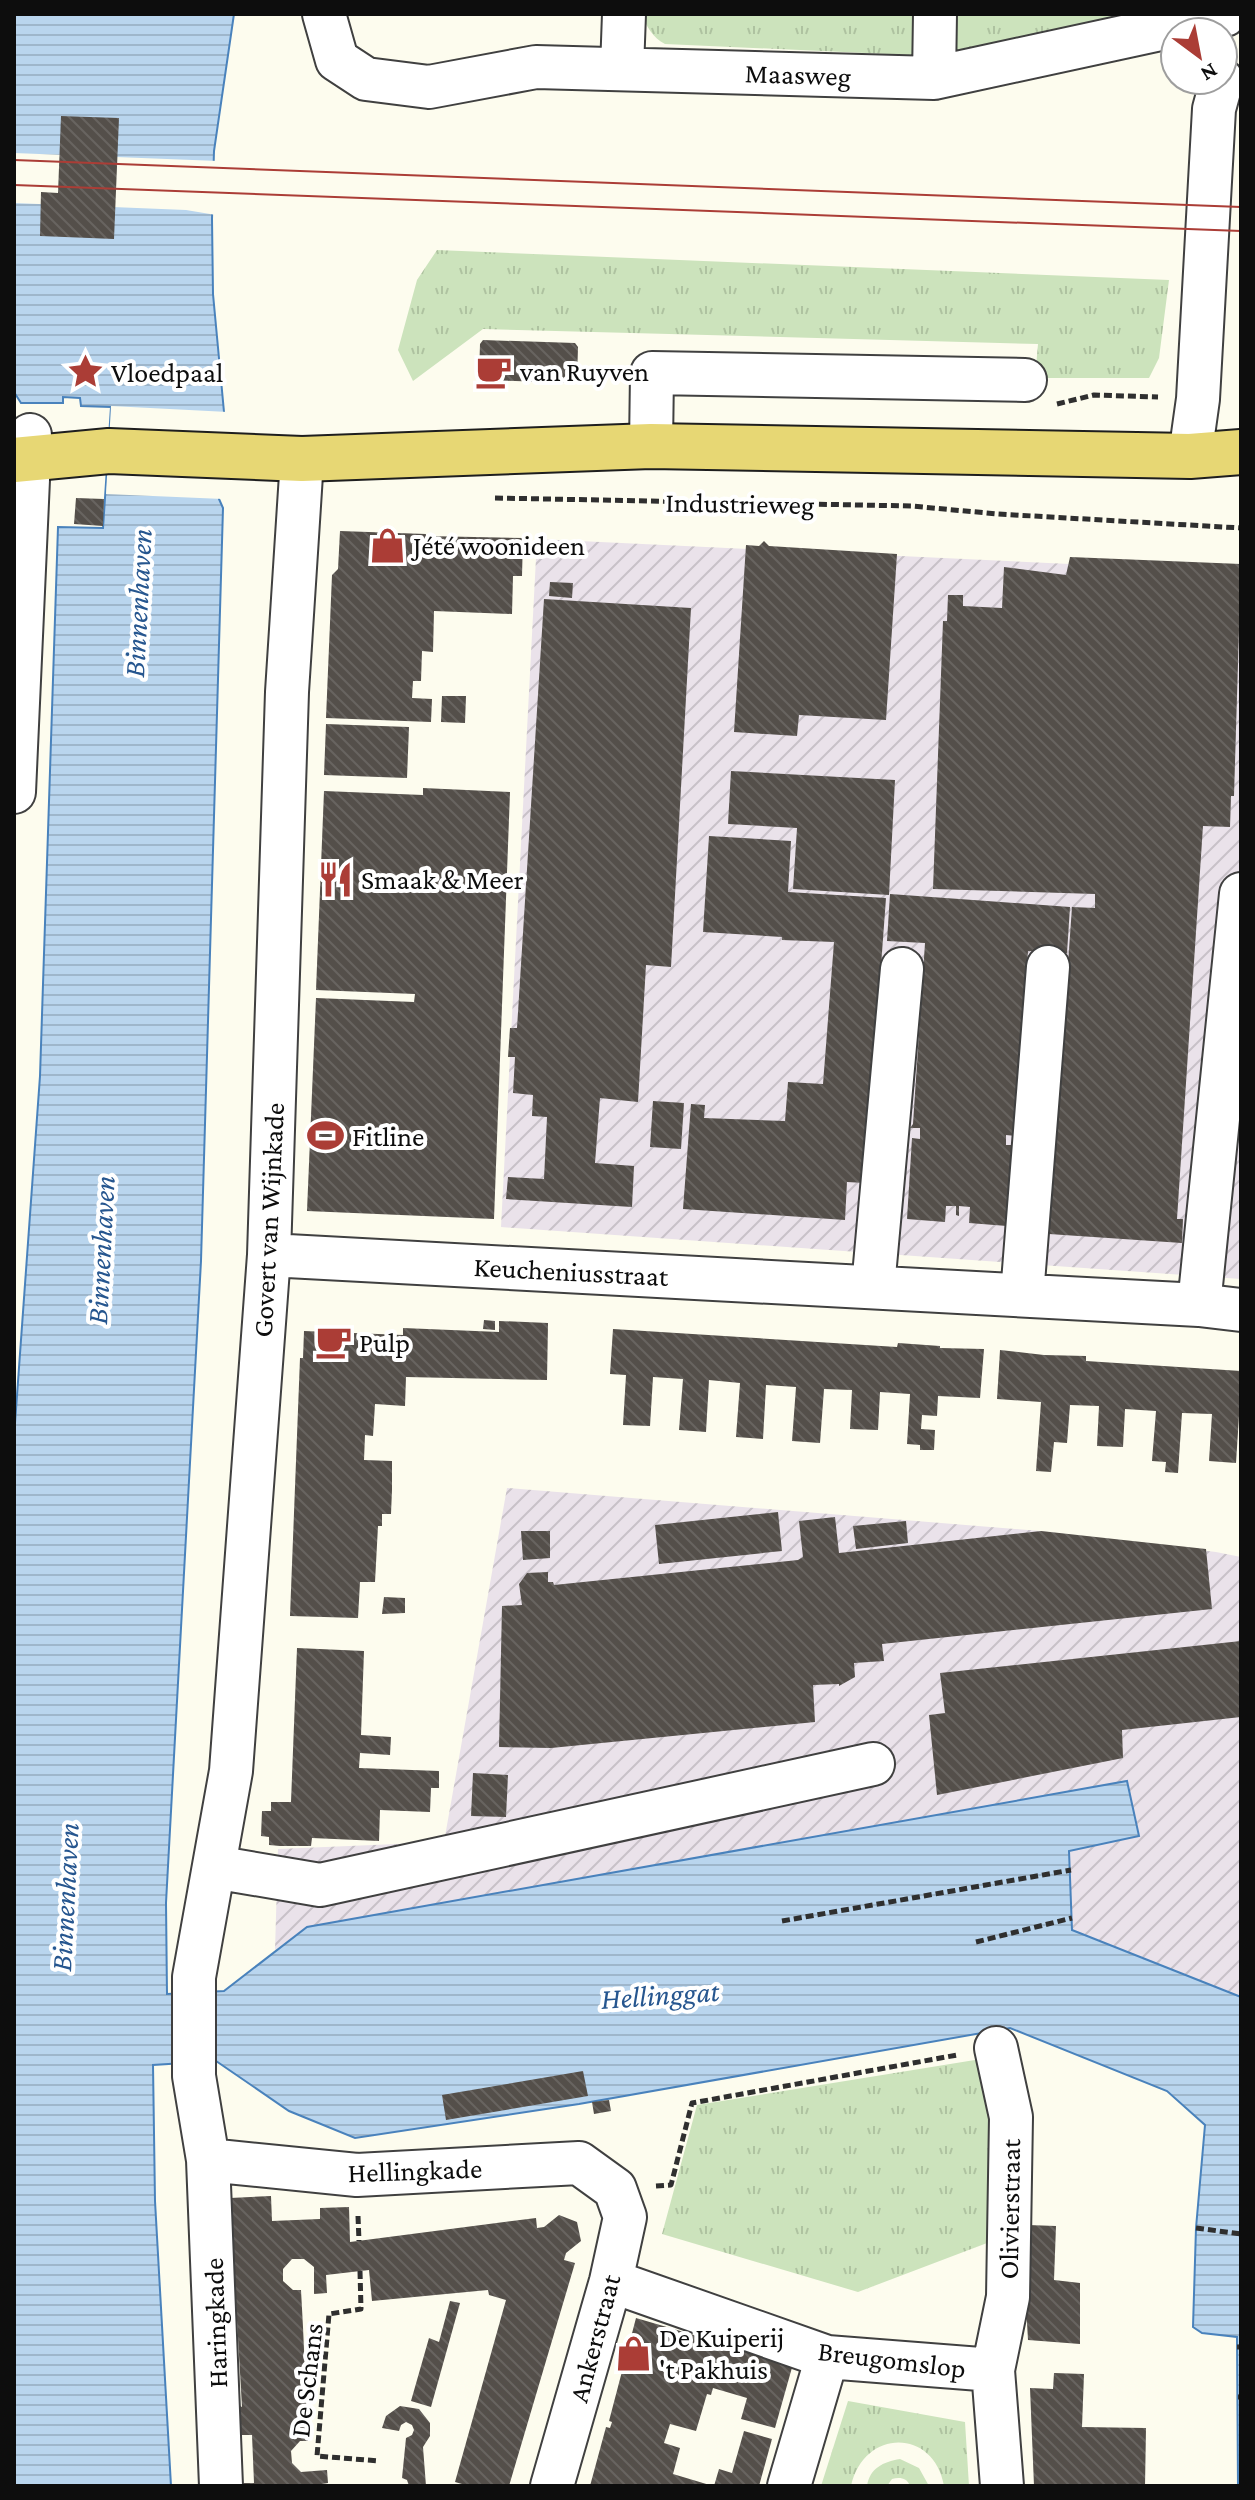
<svg xmlns="http://www.w3.org/2000/svg" width="1255" height="2500" viewBox="0 0 1255 2500" font-family="'Crimson Pro',serif">
  <style>
    .industrial { fill: url(#industrial-furrows) }
    .grass { fill: url(#grass-tufts) }
    .water { fill: url(#water-rules); stroke: #4982bc; stroke-width: 2 }
    .pier { fill: #fdfcee }
    .building { fill: url(#building-back-hatch) }
    .lines { fill: none; stroke-linecap: round; stroke-linejoin: round }
    .minor-casing { stroke: #404040; stroke-width: 46 }
    .major-casing { stroke: #1e1e1e; stroke-width: 48 }
    .path { stroke: #2f2f2f; stroke-width: 5; stroke-dasharray: 8 4; stroke-linecap: butt }
    .minor { stroke: #fff; stroke-width: 42 }
    .major { stroke: #e7d774; stroke-width: 44 }
    .tram { stroke: #ab3d36; stroke-width: 2 }
    .labels { text-anchor: middle; stroke-width: 8; stroke-linejoin: round; paint-order: stroke }
    .street-label { font-size: 28px; fill: #0d0d0d; stroke: #fff }
    .poi-label { font-size: 28px; fill: #0d0d0d; stroke: #fff; text-anchor: start }
    .water-label { font-size: 30px; font-style: italic; fill: #26568f; stroke: #fff }
  </style>
  <defs>
    <pattern id="industrial-furrows" width="10" height="10" patternUnits="userSpaceOnUse" patternTransform="scale(2)"><rect width="10" height="10" fill="#eae2ea"/><path d="M-1 1l2-2M0 10L10 0M9 11l2-2" fill="none" stroke="#c8c1c8"/></pattern>
    <pattern id="grass-tufts" width="24" height="20" patternUnits="userSpaceOnUse" patternTransform="scale(2)"><rect width="24" height="20" fill="#cce3bc"/><path d="M3 7l-1-3M5 7V3M7 7l1-3M15 17l-1-3M17 17v-4M19 17l1-3" fill="none" stroke="#aec2a0"/></pattern>
    <pattern id="water-rules" width="6" height="5" patternUnits="userSpaceOnUse" patternTransform="scale(2)"><rect width="6" height="5" fill="#b9d5ee"/><path d="M0 2.5h6" fill="none" stroke="#9eb6cb"/></pattern>
    <pattern id="building-back-hatch" width="6" height="6" patternUnits="userSpaceOnUse" patternTransform="scale(2)"><rect width="6" height="6" fill="#544f4a"/><path d="M-1 5l2 2M0 0l6 6M5-1l2 2" fill="none" stroke="#686460"/></pattern>
  </defs>
  <rect width="100%" height="100%" fill="#fdfcee"/>
  <path class="industrial" d="M537,539L1241,572V1279L501,1227Z
    M507,1488L1040,1531L1216,1552L1241,1557V1997L1072,1930L1069,1851L1139,1836L1127,1781L307,1927L275,1950L278,1849L444,1842Z"/>
  <path class="grass" d="M642,14H1129L957,51L909,55L665,44C653,38 646,26 642,14Z
    M437,250L1169,280L1159,358L1149,378H1035L1038,344L483,329L413,381L398,350L417,280Z
    M981,2059L997,2078L995,2240L858,2292L662,2234L697,2105Z
    M848,2401L965,2422L969,2486H944C934,2428 864,2428 851,2486H821Z
    M900,2459L919,2468L929,2486H910C907,2478 900,2477 892,2479L887,2486H867C870,2468 883,2462 900,2459Z"/>
  <path class="water" d="M14,14H234L214,151L212,219L213,294L224,412L219,499L223,508L201,1261L166,1903L167,1994L224,1991L307,1927L1127,1781L1139,1836L1069,1851L1072,1930L1241,1997V2486H1238L1237,2337L1202,2333L1193,2327L1196,2228L1205,2125L1167,2091L1010,2028L579,2104L355,2138L289,2111L216,2061L153,2065L155,2201L171,2486H14V1437L40,1076L58,527L103,528L111,407L81,406L80,398L63,397V403H21L14,392Z"/>
  <path class="pier" d="M14,153L218,161L216,215L186,210L14,203Z
    M111,406L228,412L223,499L106,494Z"/>
  <path class="building" d="M61,116L119,118L114,239L40,236L41,192L58,193Z
    M483,340L575,343L578,347L577,380L573,383L482,380L479,376L480,344Z
    M76,498L104,499L103,526L74,524Z
    M340,531L426,534V536L523,538L522,576H513L512,614L434,611L433,652L422,651L421,681H413L412,698L432,699L431,722L326,718L332,575L338,569Z
    M764,541L769,546L897,554L886,720L799,715L797,736L734,732L746,545L759,546Z
    M1070,557L1241,564L1234,796H1231L1230,827L1203,826L1177,1219H1183L1182,1243L1049,1234L1072,907L1095,908V894L933,889L943,621H947L948,595H963V606L1002,608L1004,567L1066,575Z
    M550,582L573,583L572,598L549,596Z
    M544,599L691,608L671,967L646,965L638,1102L600,1098L595,1163L634,1166L632,1207L506,1199L508,1177L544,1179L547,1117L532,1116L533,1095L513,1093L515,1057H508L510,1028H517Z
    M442,696H466L465,723L441,722Z
    M326,724L409,727L407,778L324,775Z
    M731,771L895,780L889,895L793,889L797,828L728,824Z
    M423,788L510,792L494,1219L307,1211L316,998L414,1002L415,994L316,990L324,791L423,795Z
    M709,836L791,841L788,892L886,898L865,1183L847,1182L845,1220L683,1209L691,1104L705,1105L704,1118L785,1121L788,1082L823,1084L834,942L782,940V937L703,932Z
    M890,894L1070,907L1067,953L1028,951L1015,1131L1016,1136L1006,1135V1145H1013L1007,1226L969,1223L970,1207L959,1206V1216L956,1215V1206H946L945,1222L907,1219L912,1138L920,1139V1128H910L913,1124L925,943L887,941Z
    M653,1101L684,1103L681,1149L650,1147Z
    M484,1320L495,1321V1330L483,1329Z
    M499,1321L548,1323L547,1380L406,1377L405,1406L375,1404L373,1436L365,1435L364,1460L392,1461V1490L391,1514H382V1526H378L375,1582H360L358,1618L290,1616L300,1358H303L304,1331L403,1335V1328L499,1332Z
    M613,1329L897,1347L898,1343L940,1346V1348L984,1349L980,1398L938,1396L937,1416L922,1415L921,1429L935,1430L934,1450H920V1445L907,1444L910,1394L880,1392L878,1430L850,1429L852,1390L824,1389L820,1443L792,1441L796,1387L766,1385L763,1439L750,1438L736,1437L740,1383L709,1380L706,1432L693,1431L679,1430L683,1379L653,1377L650,1426L623,1425L626,1375L610,1374Z
    M1000,1350L1044,1355L1086,1356V1361L1241,1371V1416H1239L1236,1463L1209,1461L1212,1414L1182,1413L1178,1473L1165,1472L1166,1462L1152,1461L1156,1411L1125,1409L1123,1447L1097,1446L1099,1406L1070,1405L1067,1443L1054,1442L1051,1472L1036,1471L1041,1402L997,1399Z
    M778,1512L782,1551L659,1564L655,1525Z
    M835,1517L839,1553L1041,1531L1206,1549L1212,1609L882,1644L884,1661L854,1663L855,1677L839,1686V1684L813,1685L815,1722L551,1748L499,1747L502,1606L522,1605L519,1584L527,1573L548,1572V1582H553L554,1585L798,1560L803,1557L799,1521Z
    M906,1521L908,1543L856,1549L853,1526Z
    M521,1531H550V1558L523,1560Z
    M384,1597L405,1598V1613L382,1614Z
    M1241,1641V1717L1122,1730L1123,1758L937,1795L929,1715L945,1713L940,1673Z
    M297,1648L364,1651L361,1735L391,1737L390,1755L360,1753L359,1768L439,1771V1788H431L430,1812L380,1810L379,1841L312,1838L311,1846H280L269,1845V1837L261,1836L262,1811H271V1802H291Z
    M473,1773L508,1775L506,1817L471,1816Z
    M583,2071L588,2096L446,2120L442,2095Z
    M609,2100L611,2111L594,2114L592,2102Z
    M271,2196L272,2221L320,2219V2208L349,2207L350,2242L536,2218L537,2228L544,2227L559,2215L577,2222L581,2241L566,2253L564,2260L575,2263L509,2486H469L455,2482L506,2300L489,2295L488,2290L372,2301L369,2270L326,2275L327,2293L314,2294V2267L304,2259H292L283,2269V2281L293,2290H301L303,2327L308,2441H300L291,2451L292,2463L301,2472L327,2470L328,2483L310,2486H243V2483H254L252,2435H241L240,2406L242,2407L230,2198Z
    M1028,2225L1056,2226L1054,2280L1080,2283V2344L1028,2340L1025,2288Z
    M450,2301L460,2303L431,2407L411,2401L429,2338L439,2342Z
    M636,2318L793,2364L775,2428L741,2419L747,2398L713,2388L711,2395L707,2394L696,2431L670,2424L664,2443L680,2448L673,2474L713,2486H590L606,2427L610,2428L612,2422L609,2421Z
    M1054,2373L1084,2374L1082,2427L1146,2428L1145,2486H1034L1030,2388L1053,2389Z
    M400,2406L419,2409L430,2423V2436L423,2447L426,2486H409L407,2480L402,2478L406,2438L412,2435L414,2430L412,2425L406,2422L401,2425L399,2431L382,2428L386,2416Z
    M744,2431L772,2439L759,2486H714L719,2469L732,2473Z"/>
  <g class="lines">
    <defs>
      <path id="minor" d="M324,14L337,60L366,79L429,87L536,67L934,78L1225,15
        M622,69L624,14
        M934,78L935,14
        M651,446L652,373L1025,380
        M1190,456L1198,399L1214,109L1222,80
        M14,792L30,435
        M269,1255L1199,1305L1241,1310
        M873,1287L902,969
        M1022,1295L1048,967
        M1199,1305L1241,894
        M214,1867L320,1885L873,1764
        M996,2048L1011,2117L1008,2297L993,2370L1002,2486
        M208,2160L357,2175L579,2163L615,2189L625,2217L611,2281L552,2486
        M611,2281L827,2357L993,2370
        M221,2486L208,2160L194,2076V1977L231,1771L269,1255L287,692L302,459
        M789,2486L827,2357"/>
      <path id="major" d="M14,460L109,451L302,459L651,446L1190,456L1241,452"/>
    </defs>
    <use href="#minor" class="minor-casing"/>
    <use href="#major" class="major-casing"/>
    <path class="path" d="M1057,404L1094,395L1158,397
      M495,498L911,506L998,514L1241,528
      M782,1921L1071,1870
      M976,1942L1072,1918
      M656,2186L671,2185L692,2103L957,2055
      M358,2216L359,2241
      M1196,2228L1241,2234
      M360,2271L361,2309L329,2314L317,2456L379,2461
      M1237,2347H1241
      M1238,2397H1241"/>
    <use href="#minor" class="minor"/>
    <use href="#major" class="major"/>
    <path class="tram" d="M14,160L1241,207
      M14,185L1241,231"/>
  </g>
  <defs>
    <symbol id="cafe-bare" viewBox="-9 -9 18 18"><path d="M-5.5-4.5H6V0H3Q3 3.5 0 3.5H-2.5Q-5.5 3.5-5.5 0ZM3-3.2v2h1.7v-2ZM-6 4.5H4V6H-6Z" fill="#ab3d36" stroke="#fff" stroke-width="2.5" paint-order="stroke"/></symbol>
    <symbol id="sight-bare" viewBox="-9 -9 18 18"><path d="M0-6L1.8-2.2L6-1.7L2.9 1.2L3.7 5.4L0 3.3L-3.7 5.4L-2.9 1.2L-6-1.7L-1.8-2.2Z" fill="#ab3d36" stroke="#fff" stroke-width="2.5" paint-order="stroke"/></symbol>
    <symbol id="shop-bare" viewBox="-9 -9 18 18"><path d="M-5-2.5h2.3a2.7 3.5 0 0 1 5.4 0H5L5.5 6h-11ZM-1.5-2.5h3a1.5 2.3 0 0 0-3 0Z" fill="#ab3d36" stroke="#fff" stroke-width="2.5" paint-order="stroke"/></symbol>
    <symbol id="restaurant-bare" viewBox="-9 -9 18 18"><path d="M-5-6h1v4h1v-4h1v4h1v-4h1v5L-1.5 .5V6h-2V.5L-5-1ZM5-6V6H3V1.5H1.5Q1.5-4 5-6Z" fill="#ab3d36" stroke="#fff" stroke-width="2.5" paint-order="stroke"/></symbol>
    <symbol id="stadium-bare" viewBox="-9 -9 18 18"><path d="M0-5a6.5 5 0 1 0 0 10a6.5 5 0 1 0 0-10ZM-3.5-1.8h7v3.6h-7Z" fill="#ab3d36" stroke="#fff" stroke-width="2.5" paint-order="stroke"/></symbol>
  </defs>
  <g fill-rule="evenodd">
    <use href="#cafe-bare" x="468" y="346" width="51" height="51"/>
    <use href="#sight-bare" x="60" y="346" width="51" height="51"/>
    <use href="#shop-bare" x="362" y="520" width="51" height="51"/>
    <use href="#restaurant-bare" x="310" y="854" width="51" height="51"/>
    <use href="#stadium-bare" x="300" y="1110" width="51" height="51"/>
    <use href="#cafe-bare" x="308" y="1316" width="51" height="51"/>
    <use href="#shop-bare" x="608" y="2328" width="51" height="51"/>
  </g>
  <g class="labels">
    <g class="street-label">
      <text transform="translate(798 74) rotate(2)" y="10">Maasweg</text>
      <text transform="translate(740 503) rotate(1)" y="10">Industrieweg</text>
      <text transform="translate(268 1220) rotate(-87)" y="10">Govert van Wijnkade</text>
      <text transform="translate(571 1271) rotate(3)" y="10">Keucheniusstraat</text>
      <text transform="translate(415 2170) rotate(-2)" y="10">Hellingkade</text>
      <text transform="translate(1009 2209) rotate(-89)" y="10">Olivierstraat</text>
      <text transform="translate(215 2323) rotate(-92)" y="10">Haringkade</text>
      <text transform="translate(594 2338) rotate(-75)" y="10">Ankerstraat</text>
      <text transform="translate(892 2359) rotate(7)" y="10">Breugomslop</text>
      <text transform="translate(306 2380) rotate(-83)" y="10">De Schans</text>
    </g>
    <g class="poi-label">
      <text x="520" y="381">van Ruyven</text>
      <text x="111" y="382">Vloedpaal</text>
      <text x="413" y="555">Jété woonideen</text>
      <text x="361" y="889">Smaak &amp; Meer</text>
      <text x="352" y="1146">Fitline</text>
      <text x="359" y="1352">Pulp</text>
      <text x="659" y="2347">De Kuiperij<tspan x="659" dy="32">'t Pakhuis</tspan></text>
    </g>
    <g class="water-label">
      <text transform="translate(138 603) rotate(-87)" y="10">Binnenhaven</text>
      <text transform="translate(101 1250) rotate(-87)" y="10">Binnenhaven</text>
      <text transform="translate(65 1897) rotate(-87)" y="10">Binnenhaven</text>
      <text transform="translate(660 1995) rotate(-4)" y="10">Hellinggat</text>
    </g>
  </g>
  <rect width="1255" height="2500" fill="none" stroke="#0d0d0d" stroke-width="32"/>
  <g transform="translate(1199 56) rotate(148)"><circle r="38" fill="#ffffff" stroke="#9e9e9e" stroke-width="2"/>
  <path d="M0-6L14 30L0 20L-14 30Z" fill="#ab3d36"/>
  <text y="-12" font-size="22" font-weight="bold" text-anchor="middle" fill="#0d0d0d">N</text>
  </g>
</svg>
